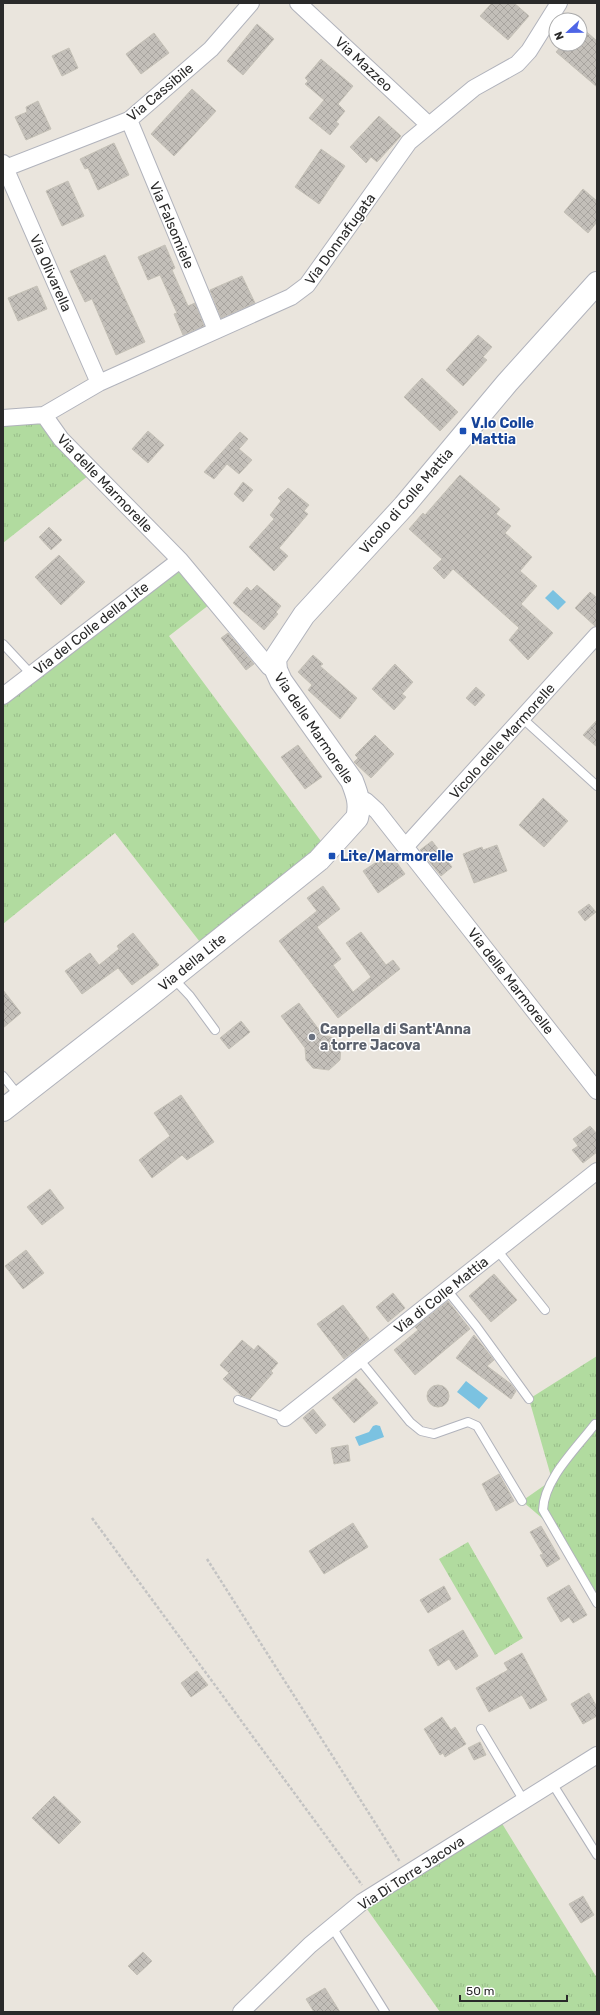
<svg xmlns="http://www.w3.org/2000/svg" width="600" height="2015" viewBox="0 0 600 2015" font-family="Rubik,sans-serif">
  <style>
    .grass { fill: url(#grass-tufts) }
    .water { fill: #7bc2e1 }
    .building { fill: url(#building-cross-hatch); stroke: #c5c1b7 }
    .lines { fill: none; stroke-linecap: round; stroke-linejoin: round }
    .lane-casing { stroke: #b1b3bc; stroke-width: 10 }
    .street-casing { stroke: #b1b3bc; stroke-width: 18 }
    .secondary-casing { stroke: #b1b3bc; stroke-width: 24 }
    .path { stroke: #c3c3c3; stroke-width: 2.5; stroke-dasharray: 3 2; stroke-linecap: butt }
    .lane { stroke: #fff; stroke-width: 8 }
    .street { stroke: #fff; stroke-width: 16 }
    .secondary { stroke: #fff; stroke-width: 22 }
    .transit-dot { fill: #1a4fb4; stroke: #fff; stroke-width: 1.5 }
    .worship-dot { fill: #6b7280; stroke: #fff; stroke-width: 1.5 }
    .labels { text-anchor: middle; stroke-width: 3; stroke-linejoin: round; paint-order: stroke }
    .street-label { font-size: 14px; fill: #2a2a2a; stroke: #fff }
    .transit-label { font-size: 14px; font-weight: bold; fill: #164399; stroke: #fff; text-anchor: start }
    .worship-label { font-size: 14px; font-weight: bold; fill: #5b616d; stroke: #fff; text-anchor: start }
  </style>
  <defs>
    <pattern id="grass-tufts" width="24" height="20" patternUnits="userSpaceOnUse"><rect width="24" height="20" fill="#b1db9f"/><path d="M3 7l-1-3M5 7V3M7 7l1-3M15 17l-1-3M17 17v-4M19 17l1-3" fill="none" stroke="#98bc89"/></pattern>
    <pattern id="building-cross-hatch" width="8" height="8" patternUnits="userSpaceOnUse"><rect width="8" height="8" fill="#c3bfb9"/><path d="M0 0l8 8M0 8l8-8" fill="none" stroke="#a8a49f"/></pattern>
  </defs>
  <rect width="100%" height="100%" fill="#eae5dd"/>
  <path class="grass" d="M44,415L93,472L3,543V418Z
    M180,560L214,601L169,636L332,856L207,951L115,833L3,924V696Z
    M597,1356V1603L549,1524L522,1501L552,1480L529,1399Z
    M468,1542L523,1638L495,1655L439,1559Z
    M498,1817L597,1978V2012H440L362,1902Z"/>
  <path class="water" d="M553,590L566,602L558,610L545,598Z
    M466,1381L488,1398L479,1409L457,1392Z
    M376,1425L380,1426L384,1437L359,1446L355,1437L369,1432L373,1426Z"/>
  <path class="building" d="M492,3H514L529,16L508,40L480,16Z
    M257,24L274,39L243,75L227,61Z
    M580,26L597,41V87L556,52L563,44H580Z
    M154,33L169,53L141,74L126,54Z
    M69,48L78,68L62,76L52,56Z
    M321,59L353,86L338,104L345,111L336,122L339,124L330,135L309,118L324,100L305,84L308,81L305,78Z
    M192,89L216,111L174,156L151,134Z
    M38,101L51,129L26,140L15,117L27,112L26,107Z
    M379,116L401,136L377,162L371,157L366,163L350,147Z
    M114,143L129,175L98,190L88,168L85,169L80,159Z
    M321,149L345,166L319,204L295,187Z
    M68,181L84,216L62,226L46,191Z
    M583,189L597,201V222L588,233L564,212Z
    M165,245L175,268L172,270L188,306L195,303L204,326L183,335L174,314L177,313L160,275L148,280L138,257Z
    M105,255L145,342L116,355L92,299L85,302L70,271Z
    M242,276L255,303L221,318L210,290Z
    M37,286L47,309L18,321L8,298Z
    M478,335L492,347L483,357L487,360L463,386L446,370Z
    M422,378L458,412L440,431L404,397Z
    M148,431L164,445L148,463L132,449Z
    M240,432L248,439L239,449L252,460L239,474L227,464L214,479L204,472Z
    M460,475L500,509L496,514L511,526L505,533L532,557L520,571L537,586L521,604L553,633L528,660L509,640L519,628L517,626L453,569L444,579L433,568L442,559L409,529L423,513L425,515Z
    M243,482L253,490L243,502L234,494Z
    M288,488L309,505L304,511L308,514L279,548L288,556L274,571L249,547L274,519L270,515L281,501L278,498Z
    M49,527L62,540L51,550L39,537Z
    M59,555L85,582L61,605L35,577Z
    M257,585L281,606L276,612L278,614L264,630L233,603L247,587L251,591Z
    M590,592L597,598V626H595L575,608Z
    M228,633L254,664L246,670L221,638Z
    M313,655L323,664L320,666L357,698L340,719L308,690L312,685L298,672Z
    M395,664L413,682L402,694L406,697L394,710L372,689Z
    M476,687L485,695L475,706L466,698Z
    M597,720V747L583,735Z
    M375,735L394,754L371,778L354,762L358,758L355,755Z
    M298,745L322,777L305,789L281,757Z
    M543,798L568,821L544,847L519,825Z
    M432,841L452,867L441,876L420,850Z
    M497,845L507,871L474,883L463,854L482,847L483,850Z
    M390,853L405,874L378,893L363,871Z
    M323,886L340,909L317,927L341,959L333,965L353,992L371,977L346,943L361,932L386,965L393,960L400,969L338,1018L279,941L317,911L307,898Z
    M589,904L596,912L585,921L578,912Z
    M133,933L159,965L132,985L118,968L82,994L65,971L90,953L99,965L119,949L117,946Z
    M3,990L21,1013L3,1028Z
    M299,1003L323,1035L334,1038L341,1047L340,1060L329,1070L313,1068L306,1060L305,1048L281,1016Z
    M241,1021L250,1032L229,1049L220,1038Z
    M181,1095L214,1142L187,1160L182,1155L152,1178L139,1160L170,1136L154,1113Z
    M590,1126L597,1134V1152L583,1163L572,1150L578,1146L573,1139Z
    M50,1189L64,1208L42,1225L27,1207Z
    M26,1250L44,1273L23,1289L5,1266Z
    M494,1274L517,1300L491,1322L469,1296Z
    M393,1293L405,1308L388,1322L376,1307Z
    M448,1301L470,1329L415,1375L394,1350L418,1330L415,1327Z
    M343,1305L369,1339L344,1359L317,1324Z
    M474,1335L494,1360L487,1366L511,1384L516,1391L511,1399L456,1358Z
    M242,1340L254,1350L258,1345L278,1363L271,1371L273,1373L250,1399L241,1395L223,1379L229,1373L220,1365Z
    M356,1378L378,1403L354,1423L332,1398Z
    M427 1396a11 11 0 1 1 22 0a11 11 0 1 1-22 0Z
    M313,1409L326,1425L316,1434L303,1418Z
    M348,1445L350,1461L334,1464L331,1448Z
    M499,1474L514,1501L496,1511L482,1484Z
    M353,1523L368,1547L324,1574L309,1551Z
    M541,1526L560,1559L547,1567L540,1555L543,1554L530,1532Z
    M569,1585L587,1615L573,1623L569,1617L561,1622L547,1598Z
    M444,1586L451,1599L428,1613L420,1600Z
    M463,1630L478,1656L456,1670L449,1659L438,1666L429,1650Z
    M522,1653L547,1700L530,1709L522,1695L489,1712L476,1688L508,1670L504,1663Z
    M197,1671L208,1685L191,1697L181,1683Z
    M589,1693L597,1707V1716L583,1724L571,1704Z
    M442,1717L451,1730L455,1727L466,1744L445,1757L443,1753L440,1755L424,1729Z
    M480,1742L486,1755L474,1760L468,1748Z
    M54,1796L81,1822L59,1844L32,1818Z
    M583,1896L594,1915L581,1923L569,1904Z
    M143,1952L152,1961L137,1975L128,1966Z
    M325,1988L340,2012H314L306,1999Z"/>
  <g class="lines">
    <defs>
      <path id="lane" d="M3,644L31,674
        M522,718L597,786
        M173,978L190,996L215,1030
        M3,1076L19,1096
        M497,1250L545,1310
        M447,1290L476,1326L529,1399
        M359,1359L410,1422L421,1431L434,1434L468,1422L477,1426L522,1501
        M238,1400L285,1418
        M595,1424C576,1449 544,1479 543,1510L597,1603
        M481,1729L524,1801
        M552,1783L597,1855
        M332,1927L385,2012"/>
      <path id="street" d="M298,3L429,125
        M129,120L216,330
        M3,163L99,383
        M3,169L129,120L211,49L251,3
        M44,415L61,439L180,560L269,667L276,670
        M3,418L44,415L99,383L291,297L307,285L409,142L474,88L517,64L529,51L559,3
        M3,696L180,560
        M359,799L366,801L377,811L597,1091
        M406,846L597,635
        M285,1418L597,1171
        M241,2012L310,1945L362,1902L597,1755"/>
      <path id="secondary" d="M3,1110L148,997L319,860L357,818C361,804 357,794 352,781L281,681L276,670L275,659L304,615L404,506L507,383L597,283"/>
    </defs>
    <use href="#lane" class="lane-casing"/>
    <use href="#street" class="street-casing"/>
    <use href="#secondary" class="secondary-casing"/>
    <path class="path" d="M92,1518L362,1885
      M207,1559L400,1862"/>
    <use href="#lane" class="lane"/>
    <use href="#street" class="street"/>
    <use href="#secondary" class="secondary"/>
  </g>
  <g class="transit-dot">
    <rect x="459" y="427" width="8" height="8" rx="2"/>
    <rect x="328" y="852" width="8" height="8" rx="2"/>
  </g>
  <circle class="worship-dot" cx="312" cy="1037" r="4"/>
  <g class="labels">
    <g class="street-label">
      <text transform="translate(364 64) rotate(43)" y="5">Via Mazzeo</text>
      <text transform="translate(160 92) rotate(-40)" y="5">Via Cassibile</text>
      <text transform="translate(172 225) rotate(67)" y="5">Via Falsomiele</text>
      <text transform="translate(340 239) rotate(-54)" y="5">Via Donnafugata</text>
      <text transform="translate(51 273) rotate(66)" y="5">Via Olivarella</text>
      <text transform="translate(105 483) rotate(46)" y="5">Via delle Marmorelle</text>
      <text transform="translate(406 501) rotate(-49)" y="5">Vicolo di Colle Mattia</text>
      <text transform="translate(91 628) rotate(-38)" y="5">Via del Colle della Lite</text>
      <text transform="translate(314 728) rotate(56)" y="5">Via delle Marmorelle</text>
      <text transform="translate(502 741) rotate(-48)" y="5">Vicolo delle Marmorelle</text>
      <text transform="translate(192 962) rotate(-39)" y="5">Via della Lite</text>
      <text transform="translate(511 981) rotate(52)" y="5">Via delle Marmorelle</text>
      <text transform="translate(441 1295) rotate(-38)" y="5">Via di Colle Mattia</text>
      <text transform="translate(411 1873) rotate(-33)" y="5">Via Di Torre Jacova</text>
    </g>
    <g class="transit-label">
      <text x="471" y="428">V.lo Colle<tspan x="471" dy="16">Mattia</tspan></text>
      <text x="340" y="861">Lite/Marmorelle</text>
    </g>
    <g class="worship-label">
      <text x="320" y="1034">Cappella di Sant'Anna<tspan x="320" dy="16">a torre Jacova</tspan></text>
    </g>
  </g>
  <rect width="600" height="2015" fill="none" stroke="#2a2a2a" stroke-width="8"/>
  <g transform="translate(568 32) rotate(248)"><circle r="19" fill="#ffffff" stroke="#aaaaaa"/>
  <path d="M0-3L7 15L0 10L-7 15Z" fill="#4e65e6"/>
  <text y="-6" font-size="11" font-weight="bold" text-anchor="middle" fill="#2a2a2a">N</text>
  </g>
  <path d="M460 1995v6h107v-6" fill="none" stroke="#2a2a2a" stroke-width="2"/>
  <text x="466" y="1995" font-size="12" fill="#2a2a2a" stroke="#ffffff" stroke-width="3" paint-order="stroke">50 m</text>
</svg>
